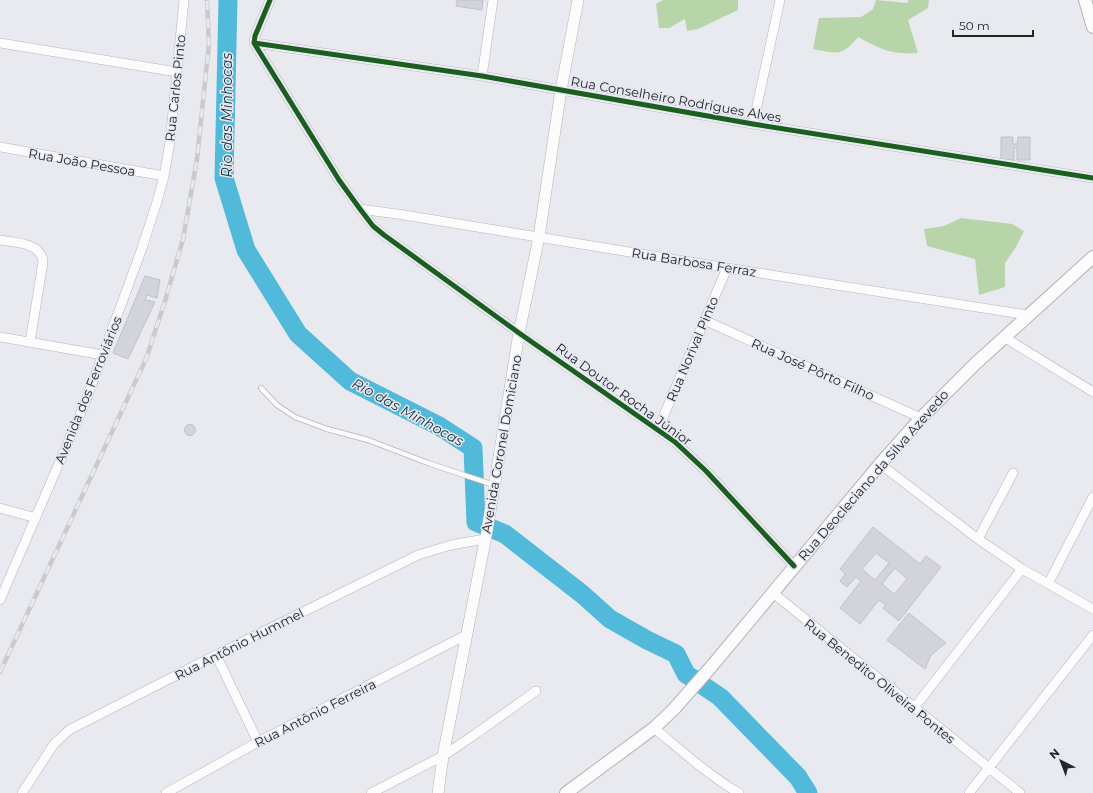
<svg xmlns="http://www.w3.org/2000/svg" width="1093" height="793" viewBox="0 0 1093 793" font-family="Montserrat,sans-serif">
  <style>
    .forest { fill: #b7d5a9 }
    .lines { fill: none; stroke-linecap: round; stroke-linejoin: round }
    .river { stroke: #51bada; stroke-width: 19 }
    .building { fill: #d3d3dc; stroke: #c1c2c7; fill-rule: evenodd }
    .service-casing { stroke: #b4b4b8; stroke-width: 6 }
    .minor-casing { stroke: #b4b4b8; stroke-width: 10 }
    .tertiary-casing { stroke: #b4b4b8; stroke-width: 12 }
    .secondary-casing { stroke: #b4b4b8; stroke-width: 14 }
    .service { stroke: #fcfcfd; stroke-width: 4.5 }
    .minor { stroke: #fcfcfd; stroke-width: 9 }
    .tertiary { stroke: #fcfcfd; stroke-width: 11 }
    .secondary { stroke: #fcfcfd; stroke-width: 12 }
    .rail-casing { stroke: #cacacb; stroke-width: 4.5 }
    .rail { stroke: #e6e9f3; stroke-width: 3; stroke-dasharray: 9; stroke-linecap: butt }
    .cycleway-casing { stroke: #e6e9f3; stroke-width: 8 }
    .cycleway { stroke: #1b5e20; stroke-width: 5 }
    .labels { text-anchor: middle; stroke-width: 3; stroke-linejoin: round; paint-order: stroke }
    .street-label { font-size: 13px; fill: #242529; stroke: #e6e9f3 }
    .water-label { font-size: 14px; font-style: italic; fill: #1b3038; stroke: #e6e9f3 }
  </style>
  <rect width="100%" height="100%" fill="#e9eaf0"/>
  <path class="forest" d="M663,0H738V10L698,29L687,31L685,19L669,28H659L656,4Z
    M876,0L907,3L909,0H929L928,8L908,20L918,53C890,55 881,49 858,37C841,58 837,53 813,49L819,18L861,17L873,9Z
    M961,218L1012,224L1024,231L1016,247L1005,263V287L979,295L975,259L927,246L924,229L944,226Z"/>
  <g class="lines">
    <path class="river" d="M228,0L224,178L246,250L298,334L350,381L439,426L473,448L476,522L505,534L582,594L610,619L647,640L676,654L686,674L720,697L798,777L808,793"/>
  </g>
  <path class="building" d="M457,0H483L482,10L456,6Z
    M1001,137H1013V144H1017L1018,137H1030V160H1017V148H1014V160H1001Z
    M145,276L160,280L157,298L147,295L145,300L155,302L128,359L113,353Z
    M184.5 430a5.5 5.5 0 1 1 11 0a5.5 5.5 0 1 1-11 0Z
    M873,527L920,564L926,556L941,567L899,621L883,608L886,605L879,600L860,624L840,608L861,581L856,577L847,587L840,581L845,574L840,569ZM876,553L889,563L875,580L862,569ZM895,568L907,579L894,594L882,584Z
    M909,613L946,643L931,655L925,669L887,640Z"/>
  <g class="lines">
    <defs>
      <path id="service" d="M261,388L277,405L295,417L327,429L368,440L428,463L494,485"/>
      <path id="minor" d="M270,0L255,36L254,43L339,180L360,209L373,226L384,235L519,333L675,442L706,471L794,566
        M0,43L177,72
        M254,43L482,76L753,124L1093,178
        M482,76L493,0
        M753,124L780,0
        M0,147L164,176
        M360,209L404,215L727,268L1028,315
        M0,240C15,243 41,242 43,262L30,342
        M704,320L921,418
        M0,337L103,355
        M1004,337L1093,392
        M658,429L727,268
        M880,464L978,539L1022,569L1093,609
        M0,508L36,518
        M978,539L1013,473
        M1048,584L1093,497
        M773,593L1020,793
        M0,600L85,403L141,251L157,202L164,176L170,142L184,0
        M216,655L258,742
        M914,708L1022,569
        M654,728C682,751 708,775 739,793
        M22,793L54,744L69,730L216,655L418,555L451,545L485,539
        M166,793L258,742L466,635
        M371,793L443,756L477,733L536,691
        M969,793L1093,635"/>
      <path id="tertiary" d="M438,793L443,756L487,531L519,333L539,237L561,90L578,0"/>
      <path id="secondary" d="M1085,0L1093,27
        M566,793L654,728L673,710L711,667L880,464L921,418L975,364L1093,257"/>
    </defs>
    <use href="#service" class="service-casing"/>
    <use href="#minor" class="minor-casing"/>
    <use href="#tertiary" class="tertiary-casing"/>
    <use href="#secondary" class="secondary-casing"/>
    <use href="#service" class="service"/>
    <use href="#minor" class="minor"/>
    <use href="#tertiary" class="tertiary"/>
    <use href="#secondary" class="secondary"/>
    <defs>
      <path id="rail" d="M0,672L146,359L165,301L183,239L197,159L209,44L207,0"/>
    </defs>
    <use href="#rail" class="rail-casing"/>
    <use href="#rail" class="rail"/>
    <defs>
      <path id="cycleway" d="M270,0L255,36L254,43L339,180L360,209L373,226L384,235L519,333L675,442L706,471L794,566
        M254,43L482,76L753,124L1093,178"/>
    </defs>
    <use href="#cycleway" class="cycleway-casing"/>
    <use href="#cycleway" class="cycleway"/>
  </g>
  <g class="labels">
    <g class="street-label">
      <text transform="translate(175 88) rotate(-84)" y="5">Rua Carlos Pinto</text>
      <text transform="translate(676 99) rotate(10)" y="5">Rua Conselheiro Rodrigues Alves</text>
      <text transform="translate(82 162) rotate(10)" y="5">Rua João Pessoa</text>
      <text transform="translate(694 262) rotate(9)" y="5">Rua Barbosa Ferraz</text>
      <text transform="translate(692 349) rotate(-67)" y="5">Rua Norival Pinto</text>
      <text transform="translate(813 369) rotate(24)" y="5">Rua José Pôrto Filho</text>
      <text transform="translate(88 390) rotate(-68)" y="5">Avenida dos Ferroviários</text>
      <text transform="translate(624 394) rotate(36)" y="5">Rua Doutor Rocha Júnior</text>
      <text transform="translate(501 444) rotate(-80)" y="5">Avenida Coronel Domiciano</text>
      <text transform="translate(873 475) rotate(-49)" y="5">Rua Deocleciano da Silva Azevedo</text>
      <text transform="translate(239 644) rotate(-27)" y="5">Rua Antônio Hummel</text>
      <text transform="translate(880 681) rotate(39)" y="5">Rua Benedito Oliveira Pontes</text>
      <text transform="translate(315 713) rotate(-27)" y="5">Rua Antônio Ferreira</text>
    </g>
    <g class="water-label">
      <text transform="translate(227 115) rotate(-90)" y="5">Rio das Minhocas</text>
      <text transform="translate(408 412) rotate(29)" y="5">Rio das Minhocas</text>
    </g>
  </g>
  <g transform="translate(1061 761) rotate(318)" stroke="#e6e9f3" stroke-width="3" paint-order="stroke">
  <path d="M0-3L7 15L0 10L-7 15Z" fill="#242529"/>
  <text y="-6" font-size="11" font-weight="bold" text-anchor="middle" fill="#242529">N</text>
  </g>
  <path d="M953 30v6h80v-6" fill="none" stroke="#242529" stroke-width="2"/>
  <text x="959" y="30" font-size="12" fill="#242529" stroke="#e6e9f3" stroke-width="3" paint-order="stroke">50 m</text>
</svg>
